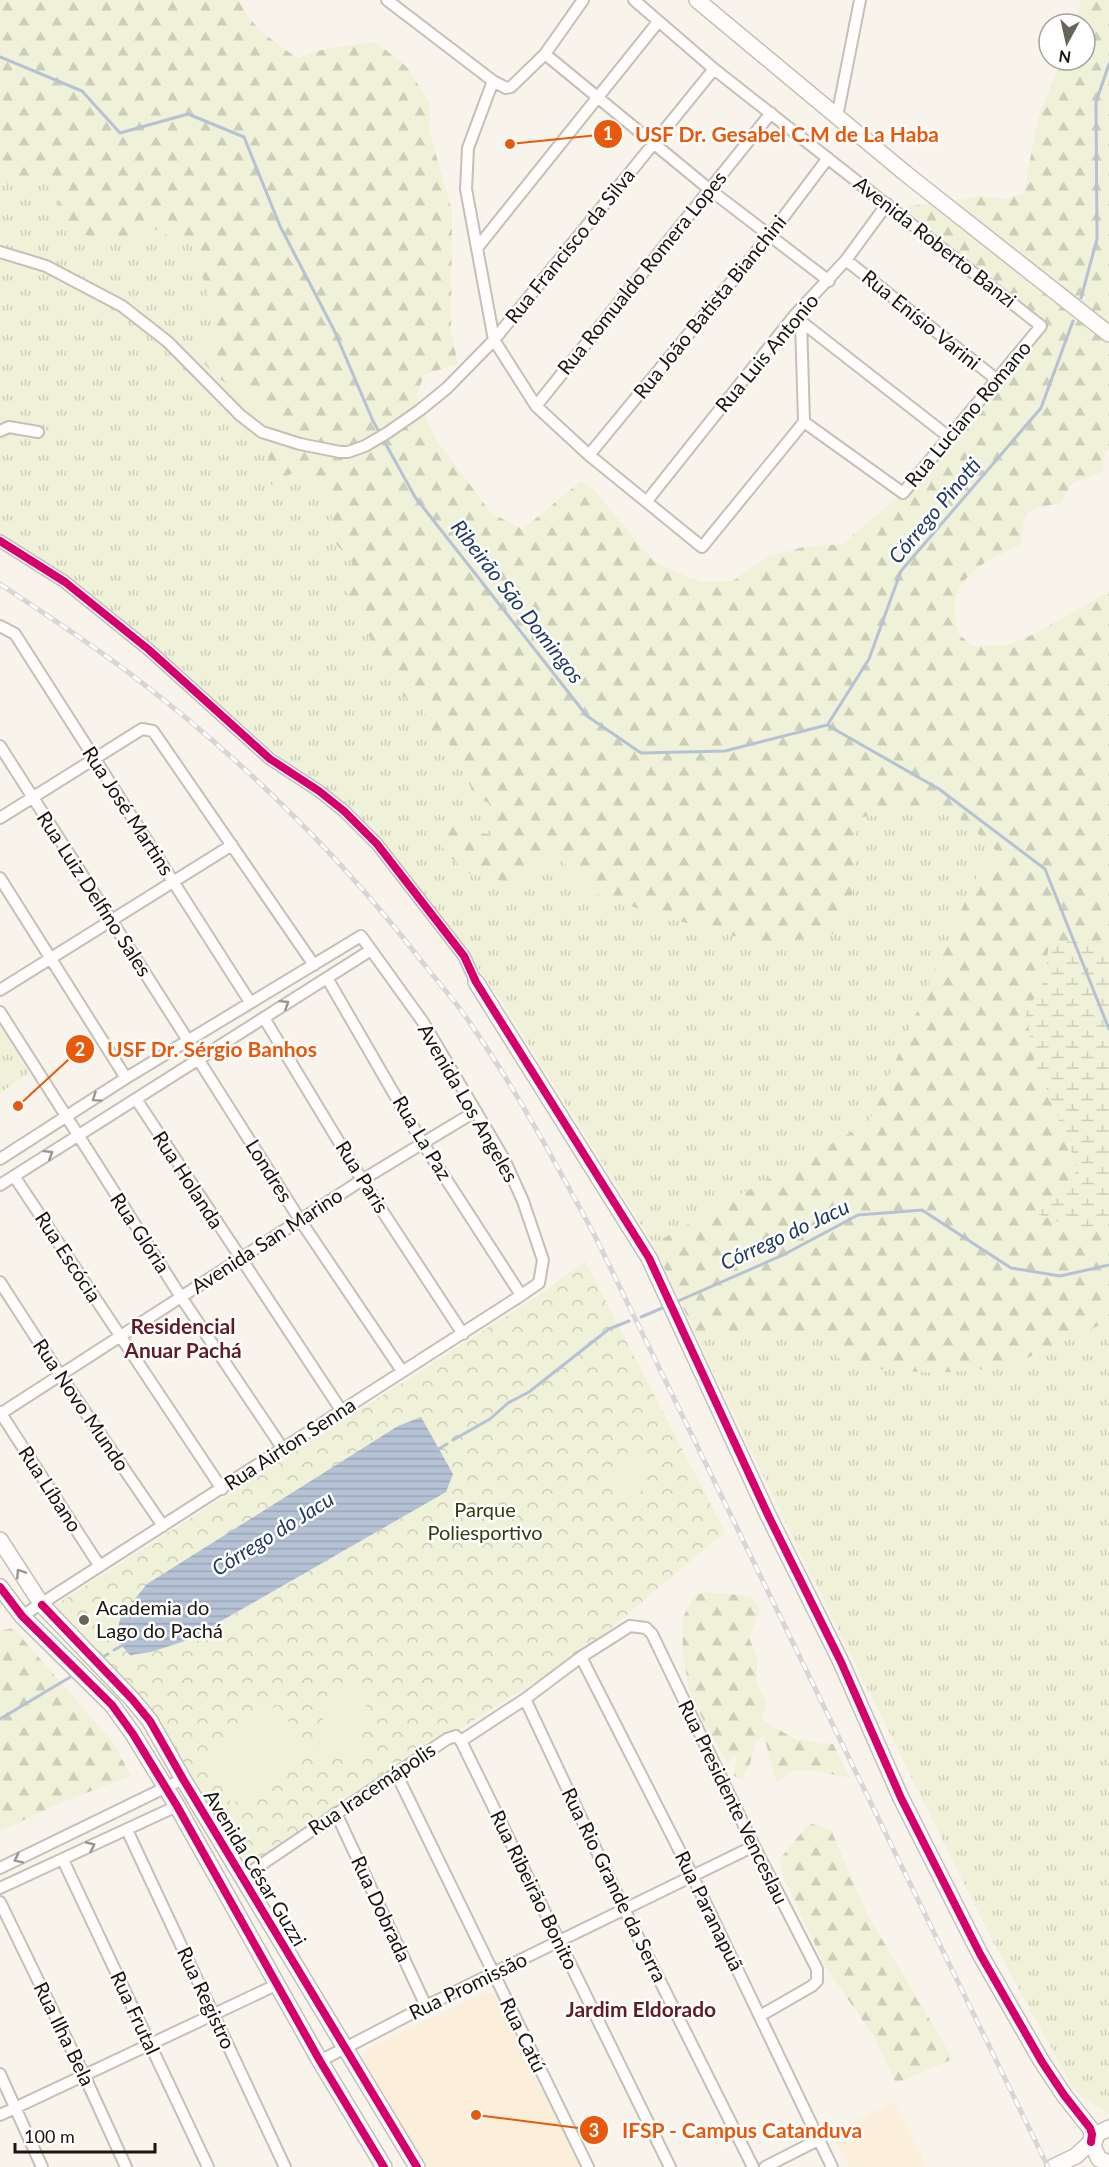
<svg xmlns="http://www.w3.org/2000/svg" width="1109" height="2167" viewBox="0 0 1109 2167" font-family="Lato,sans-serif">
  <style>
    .built { fill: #fbefdc }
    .grass { fill: url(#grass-tufts) }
    .forest { fill: url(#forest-firs) }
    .wetland { fill: url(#wetland-marsh) }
    .park { fill: url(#park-crowns) }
    .pitch { fill: #eff1d8 }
    .water { fill: url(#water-rules) }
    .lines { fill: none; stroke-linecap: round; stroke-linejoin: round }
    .stream { stroke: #b5c2d5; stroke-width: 3 }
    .street-casing { stroke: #c4c0b8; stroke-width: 14 }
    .secondary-casing { stroke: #c4c0b8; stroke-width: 18 }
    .street { stroke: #fefdfc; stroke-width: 10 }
    .secondary { stroke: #fefdfc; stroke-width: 15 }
    .rail-casing { stroke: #d8d6d4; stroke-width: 5 }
    .rail { stroke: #fff; stroke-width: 3; stroke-dasharray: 9; stroke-linecap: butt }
    .cycleway-casing { stroke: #fff; stroke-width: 11 }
    .cycleway { stroke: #d6006c; stroke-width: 8 }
    .oneway { stroke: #979591 }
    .poi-dot { fill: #68645c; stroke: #fff; stroke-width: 2 }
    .labels { text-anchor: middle; stroke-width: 5; stroke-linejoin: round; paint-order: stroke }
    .street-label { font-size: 20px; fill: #1a160f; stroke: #fff }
    .park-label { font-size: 20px; fill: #343b0f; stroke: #fff }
    .poi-label { font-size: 20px; fill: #1a160f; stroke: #fff; text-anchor: start }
    .water-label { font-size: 21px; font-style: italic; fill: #203a65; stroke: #fff }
    .neighbourhood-label { font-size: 21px; font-weight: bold; fill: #621c25; stroke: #fff }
    .leader { fill: none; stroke: #e8590c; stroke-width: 2 }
    .callout-dot { fill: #e8590c; stroke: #fff; stroke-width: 2 }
    .mark-label { font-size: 18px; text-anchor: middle; font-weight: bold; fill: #fff }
    .callout-label { font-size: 21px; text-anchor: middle; font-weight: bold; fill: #e8590c; stroke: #fff; stroke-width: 5; stroke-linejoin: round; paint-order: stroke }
  </style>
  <defs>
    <pattern id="grass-tufts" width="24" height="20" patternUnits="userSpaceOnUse" patternTransform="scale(1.5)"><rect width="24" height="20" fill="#eff1d8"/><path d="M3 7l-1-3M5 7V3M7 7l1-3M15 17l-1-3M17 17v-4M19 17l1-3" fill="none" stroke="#ccceb8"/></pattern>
    <pattern id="forest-firs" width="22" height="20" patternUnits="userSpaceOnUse" patternTransform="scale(1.5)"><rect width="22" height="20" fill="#eff1d8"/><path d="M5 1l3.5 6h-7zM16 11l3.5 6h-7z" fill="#ccceb8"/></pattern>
    <pattern id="wetland-marsh" width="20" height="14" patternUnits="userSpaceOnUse" patternTransform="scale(1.5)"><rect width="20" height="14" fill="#eff1d8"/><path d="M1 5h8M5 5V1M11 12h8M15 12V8" fill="none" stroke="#ccceb8"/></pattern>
    <pattern id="park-crowns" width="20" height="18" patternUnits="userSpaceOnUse" patternTransform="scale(1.5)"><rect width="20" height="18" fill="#eff1d8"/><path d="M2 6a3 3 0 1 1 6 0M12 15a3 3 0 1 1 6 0" fill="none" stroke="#ccceb8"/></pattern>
    <pattern id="water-rules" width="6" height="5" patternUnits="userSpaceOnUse" patternTransform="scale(1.5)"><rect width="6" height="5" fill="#b5c2d5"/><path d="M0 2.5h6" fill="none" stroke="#9ba6b6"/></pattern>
  </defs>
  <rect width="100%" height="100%" fill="#f9f4eb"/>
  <path class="built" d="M485,1992L491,1993L497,1996L580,2167H428L366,2064L364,2059L365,2054L370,2047Z
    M894,2102L927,2167H849L832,2133Z"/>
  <path class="grass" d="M42,179L58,181L59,203L145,234L155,229L192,246L216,318L219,341L201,343L215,376L248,397L278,426L267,453L271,484L296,470L321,482L332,511L331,538L352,563L354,608L388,670L423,705L427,728L446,737L455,757L489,802L490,834L469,832L443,822L533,867L545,855L564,862L579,884L599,895L654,914L741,938L773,942L856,879L855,818C877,815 920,806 940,809C955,811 986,840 997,851L973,883L869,1122L653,1244L502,1002L466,951L344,801L293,767L59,571L0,535V180L17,183Z
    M0,1025L29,1073L0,1093Z
    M1109,1321V2114L1075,2091L993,1942L792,1536L695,1333L820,1335L839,1358L878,1369L1007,1367Z"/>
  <path class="forest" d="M0,0H239C250,26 274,42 297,58L328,48L376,42L408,68L429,103L430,134L452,211L451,332L458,364L425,374L416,395L435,438L491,513L523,529L581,481L595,491L654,562L700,582L733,581L766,557L804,547L842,544L903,493L1041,326L1038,315L903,207L980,196L1006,199L1024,193L1038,117L1062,60H1085V24H1076L1081,0H1109V450L1105,452L1102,472L1072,483L1061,503C1025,510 1024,508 1021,545C996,556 962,570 955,600C952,609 957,624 958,633L972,646L1006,645L1032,635L1109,592V1321L1007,1367L937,1373L878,1369L839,1358L820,1335L695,1333L653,1244L869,1122L973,883L996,851C986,840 955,811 940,809C920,806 877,815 855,818L856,879L842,931L821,937L773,942L741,938L654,914L599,895L579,884L564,862L545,855L533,867L512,883L468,873L450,857L437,841L443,822L469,832L490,834L489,803L476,797L455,757L446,737L427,728L423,705L405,697L383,662L354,608L346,585L352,563L331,538L332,511L321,482L296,471L271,485L267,453L278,426L248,397L215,376L189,345L219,341L216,318L192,246L155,229C116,249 101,244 64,224L59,203L57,181L42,179L12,184L0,181Z
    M706,1592L750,1596L760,1609L749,1638L758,1659L756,1682L767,1702L762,1720L795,1739L833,1744L850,1778L811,1770H791L777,1784L764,1736L756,1742L750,1763L742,1780L734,1776L737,1753L728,1763L712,1738L690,1693L683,1656L682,1619L695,1595Z
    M13,1628L113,1742L131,1776L65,1801L0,1831V1631Z
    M809,1823L831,1830L867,1914L953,2059L896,2083L874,2037L825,1966L781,1871L780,1859Z"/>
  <path class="wetland" d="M1049,941L1109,943V1220L1081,1230L1034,1213L1059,1191L1078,1170L1054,1106L1035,1064L1026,1013L1045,979Z"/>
  <path class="park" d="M585,1261L725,1532L584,1651L336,1807L247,1868L149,1709L56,1609L57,1604L539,1295Z"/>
  <path class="pitch" d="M619,1457L646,1461L639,1503L612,1498Z
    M330,1682L369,1689L357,1759L317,1752Z
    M278,1705L310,1754L232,1804L201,1755Z"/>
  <path class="water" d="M421,1417L453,1474L446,1492L188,1640L151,1652L130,1655L115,1638L121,1616L147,1584L398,1426Z"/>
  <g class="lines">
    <path class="stream" d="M0,57L82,91L120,133L188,114L244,137L280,226L334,330L373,421L415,497L587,716L641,753L725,751L827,725L939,789L1045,869L1109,1029
      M1081,298L1097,239L1096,102L1109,64
      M828,724L869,659L901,571L1041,408L1073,321
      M676,1302L783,1255L858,1215L922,1210L1011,1268L1060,1276L1109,1265
      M641,1317L667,1306
      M453,1440L490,1419L508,1403L529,1392L609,1329L629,1321
      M437,1450L447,1444
      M114,1650L123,1645
      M101,1658L108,1654
      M0,1719L72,1676"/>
    <defs>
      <path id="street" d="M387,0L493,81L506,88L511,87L545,54L583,0
        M634,0L714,69L1041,326L903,493L804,422
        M545,54L709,189L829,281
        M493,81L468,148L466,189L494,340L536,406L589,455L702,547L804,422
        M837,117L860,0
        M477,248L658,22
        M0,252L46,266L122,306L168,342L240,415L262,432L300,444L340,452H348L365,446L387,433L420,410L447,388L494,340L714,69
        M846,260L996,379
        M794,316L949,437
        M801,321L804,422
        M536,406L771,113
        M0,431L9,427L38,432
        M589,455L770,235L828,158
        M647,501L794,316L846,260L887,204
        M0,541L65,582L148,649L270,759L319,791L344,811L377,844L464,956L476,982
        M0,626L15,634L250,1002
        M0,746L189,1042
        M0,818L142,729L153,731L314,965
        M0,878L126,1078
        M327,978L422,1142L521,1295
        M0,990L232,845
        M0,1012L181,1297L283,1449
        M264,1018L362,1180L463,1334
        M198,1059L300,1220L402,1371
        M136,1099L341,1410
        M0,1159L126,1078L361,936L423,1022L504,1159L523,1201L543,1260L539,1283L517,1298L22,1616
        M14,1176L222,1489
        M0,1185L371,950
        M0,1282L60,1375L163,1526
        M0,1412L99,1565
        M0,1414L362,1180L476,1111
        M581,1657L693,1877L832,2167
        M525,1699L624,1909L753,2167
        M461,1741L670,2167
        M396,1773L588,2167
        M336,1813L426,2006
        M127,1830L285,2167
        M63,1860L208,2167
        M0,1868L183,1779
        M243,1877L447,1739L456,1736L461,1741L525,1699L581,1657L630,1626L646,1628L652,1634L754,1846L817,1969V1981L812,1986L760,2016
        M0,1888L177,1806
        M0,1902L84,2075L126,2167
        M320,2061L426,2006L754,1846
        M0,2074L42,2167
        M0,2115L278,1984
        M765,2167L818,2140"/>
      <path id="secondary" d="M697,0L905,173L1109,334
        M476,982L649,1258L769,1517L841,1662L901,1798L980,1954L1042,2062L1064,2095L1090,2128L1092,2134L1091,2142
        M0,1540L42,1605L132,1699L150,1721L183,1779L417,2167
        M0,1587L22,1616L112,1705L133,1734L177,1806L320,2061L384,2167
        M1109,2128L1097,2134L1093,2146L1099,2159L1109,2163
        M1053,2167L1076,2156L1094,2139"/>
    </defs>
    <use href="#street" class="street-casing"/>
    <use href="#secondary" class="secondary-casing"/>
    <use href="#street" class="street"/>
    <use href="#secondary" class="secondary"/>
    <defs>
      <path id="rail" d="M0,584C48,616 96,647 141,682C246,763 342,858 423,963C439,983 456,1002 470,1023C517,1091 555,1162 594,1234L1048,2167"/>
    </defs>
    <use href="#rail" class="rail-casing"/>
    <use href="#rail" class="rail"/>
    <defs>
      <path id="cycleway" d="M0,541L65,582L148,649L270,759L319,791L344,811L377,844L464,956L476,982L649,1258L769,1517L841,1662L901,1798L980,1954L1042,2062L1064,2095L1090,2128L1092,2134L1091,2142
        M0,1587L22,1616L112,1705L133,1734L177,1806L320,2061L384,2167
        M42,1605L132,1699L150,1721L183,1779L417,2167"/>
    </defs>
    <use href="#cycleway" class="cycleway-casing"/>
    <use href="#cycleway" class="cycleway"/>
  </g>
  <defs><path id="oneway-chevron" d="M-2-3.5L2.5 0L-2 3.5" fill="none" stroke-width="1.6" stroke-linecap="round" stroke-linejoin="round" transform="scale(1.5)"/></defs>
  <g class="oneway">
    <use href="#oneway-chevron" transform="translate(285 1004) rotate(-32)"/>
    <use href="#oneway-chevron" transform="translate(96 1098) rotate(146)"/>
    <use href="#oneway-chevron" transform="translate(49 1154) rotate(-32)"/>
    <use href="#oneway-chevron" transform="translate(20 1573) rotate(-123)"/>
    <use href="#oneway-chevron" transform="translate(91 1846) rotate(-25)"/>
    <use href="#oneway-chevron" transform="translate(18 1859) rotate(154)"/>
  </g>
  <circle class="poi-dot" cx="84" cy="1620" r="6"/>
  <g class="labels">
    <g class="street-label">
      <text transform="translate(935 242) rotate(38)" y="7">Avenida Roberto Banzi</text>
      <text transform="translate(570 246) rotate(-51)" y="7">Rua Francisco da Silva</text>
      <text transform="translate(642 273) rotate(-51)" y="7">Rua Romualdo Romera Lopes</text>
      <text transform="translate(710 307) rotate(-51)" y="7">Rua João Batista Bianchini</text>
      <text transform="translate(921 320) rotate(39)" y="7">Rua Enísio Varini</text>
      <text transform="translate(767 353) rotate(-50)" y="7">Rua Luis Antonio</text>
      <text transform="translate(968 414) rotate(-50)" y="7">Rua Luciano Romano</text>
      <text transform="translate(128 811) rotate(57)" y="7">Rua José Martins</text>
      <text transform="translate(94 894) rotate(57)" y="7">Rua Luiz Delfino Sales</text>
      <text transform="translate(468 1103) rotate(60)" y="7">Avenida Los Angeles</text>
      <text transform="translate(422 1138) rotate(59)" y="7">Rua La Paz</text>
      <text transform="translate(269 1171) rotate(58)" y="7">Londres</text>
      <text transform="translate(362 1177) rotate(58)" y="7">Rua Paris</text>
      <text transform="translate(188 1180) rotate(57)" y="7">Rua Holanda</text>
      <text transform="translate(140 1233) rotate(57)" y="7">Rua Glória</text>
      <text transform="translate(267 1241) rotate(-33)" y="7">Avenida San Marino</text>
      <text transform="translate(68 1257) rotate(57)" y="7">Rua Escócia</text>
      <text transform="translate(81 1405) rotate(56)" y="7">Rua Novo Mundo</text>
      <text transform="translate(290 1444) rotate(-33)" y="7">Rua Airton Senna</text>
      <text transform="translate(50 1489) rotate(57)" y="7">Rua Líbano</text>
      <text transform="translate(372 1789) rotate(-34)" y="7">Rua Iracemápolis</text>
      <text transform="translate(733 1802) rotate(64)" y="7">Rua Presidente Venceslau</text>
      <text transform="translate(255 1868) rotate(59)" y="7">Avenida César Guzzi</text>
      <text transform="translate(614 1885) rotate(64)" y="7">Rua Rio Grande da Serra</text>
      <text transform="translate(534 1890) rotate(64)" y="7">Rua Ribeirão Bonito</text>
      <text transform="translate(381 1909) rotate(65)" y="7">Rua Dobrada</text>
      <text transform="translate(709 1911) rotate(64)" y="7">Rua Paranapuã</text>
      <text transform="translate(468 1986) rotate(-26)" y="7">Rua Promissão</text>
      <text transform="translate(206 1998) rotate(65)" y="7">Rua Registro</text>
      <text transform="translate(135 2013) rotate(65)" y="7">Rua Frutal</text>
      <text transform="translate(64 2034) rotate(64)" y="7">Rua Ilha Bela</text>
      <text transform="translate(523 2035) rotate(64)" y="7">Rua Catú</text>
    </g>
    <g class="park-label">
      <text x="485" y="1517">Parque<tspan x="485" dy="23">Poliesportivo</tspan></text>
    </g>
    <g class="poi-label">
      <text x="96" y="1615">Academia do<tspan x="96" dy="23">Lago do Pachá</tspan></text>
    </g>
    <g class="water-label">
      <text transform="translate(935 511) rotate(-50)" y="7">Córrego Pinotti</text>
      <text transform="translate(517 602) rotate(52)" y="7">Ribeirão São Domingos</text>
      <text transform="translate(785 1235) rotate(-25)" y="7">Córrego do Jacu</text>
      <text transform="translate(273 1534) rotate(-32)" y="7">Córrego do Jacu</text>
    </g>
    <g class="neighbourhood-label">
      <text x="183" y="1334">Residencial<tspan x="183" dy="24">Anuar Pachá</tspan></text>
      <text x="641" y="2017">Jardim Eldorado</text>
    </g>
  </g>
  <path class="leader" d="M510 144L608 134M18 1106L80 1049M476 2115L594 2130"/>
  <g class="callout-dot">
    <circle cx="510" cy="144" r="6"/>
    <circle cx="18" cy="1106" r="6"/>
    <circle cx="476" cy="2115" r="6"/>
    <circle cx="608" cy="134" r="15"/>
    <circle cx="80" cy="1049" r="15"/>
    <circle cx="594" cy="2130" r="15"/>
  </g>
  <g class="mark-label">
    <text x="608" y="140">1</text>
    <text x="80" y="1056">2</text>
    <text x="594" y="2137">3</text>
  </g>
  <g class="callout-label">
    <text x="787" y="142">USF Dr. Gesabel C.M de La Haba</text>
    <text x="212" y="1057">USF Dr. Sérgio Banhos</text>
    <text x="742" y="2138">IFSP - Campus Catanduva</text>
  </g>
  <g transform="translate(1067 42) rotate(188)"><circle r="28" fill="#ffffff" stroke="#a3a29f" stroke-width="1.5"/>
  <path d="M0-4.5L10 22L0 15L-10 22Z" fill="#68645c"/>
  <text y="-9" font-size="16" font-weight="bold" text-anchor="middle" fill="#1a160f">N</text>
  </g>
  <path d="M15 2143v9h140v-9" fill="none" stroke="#1a160f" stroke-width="3"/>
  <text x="24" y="2143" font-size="18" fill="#1a160f" stroke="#ffffff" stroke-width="4.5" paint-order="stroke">100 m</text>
</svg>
